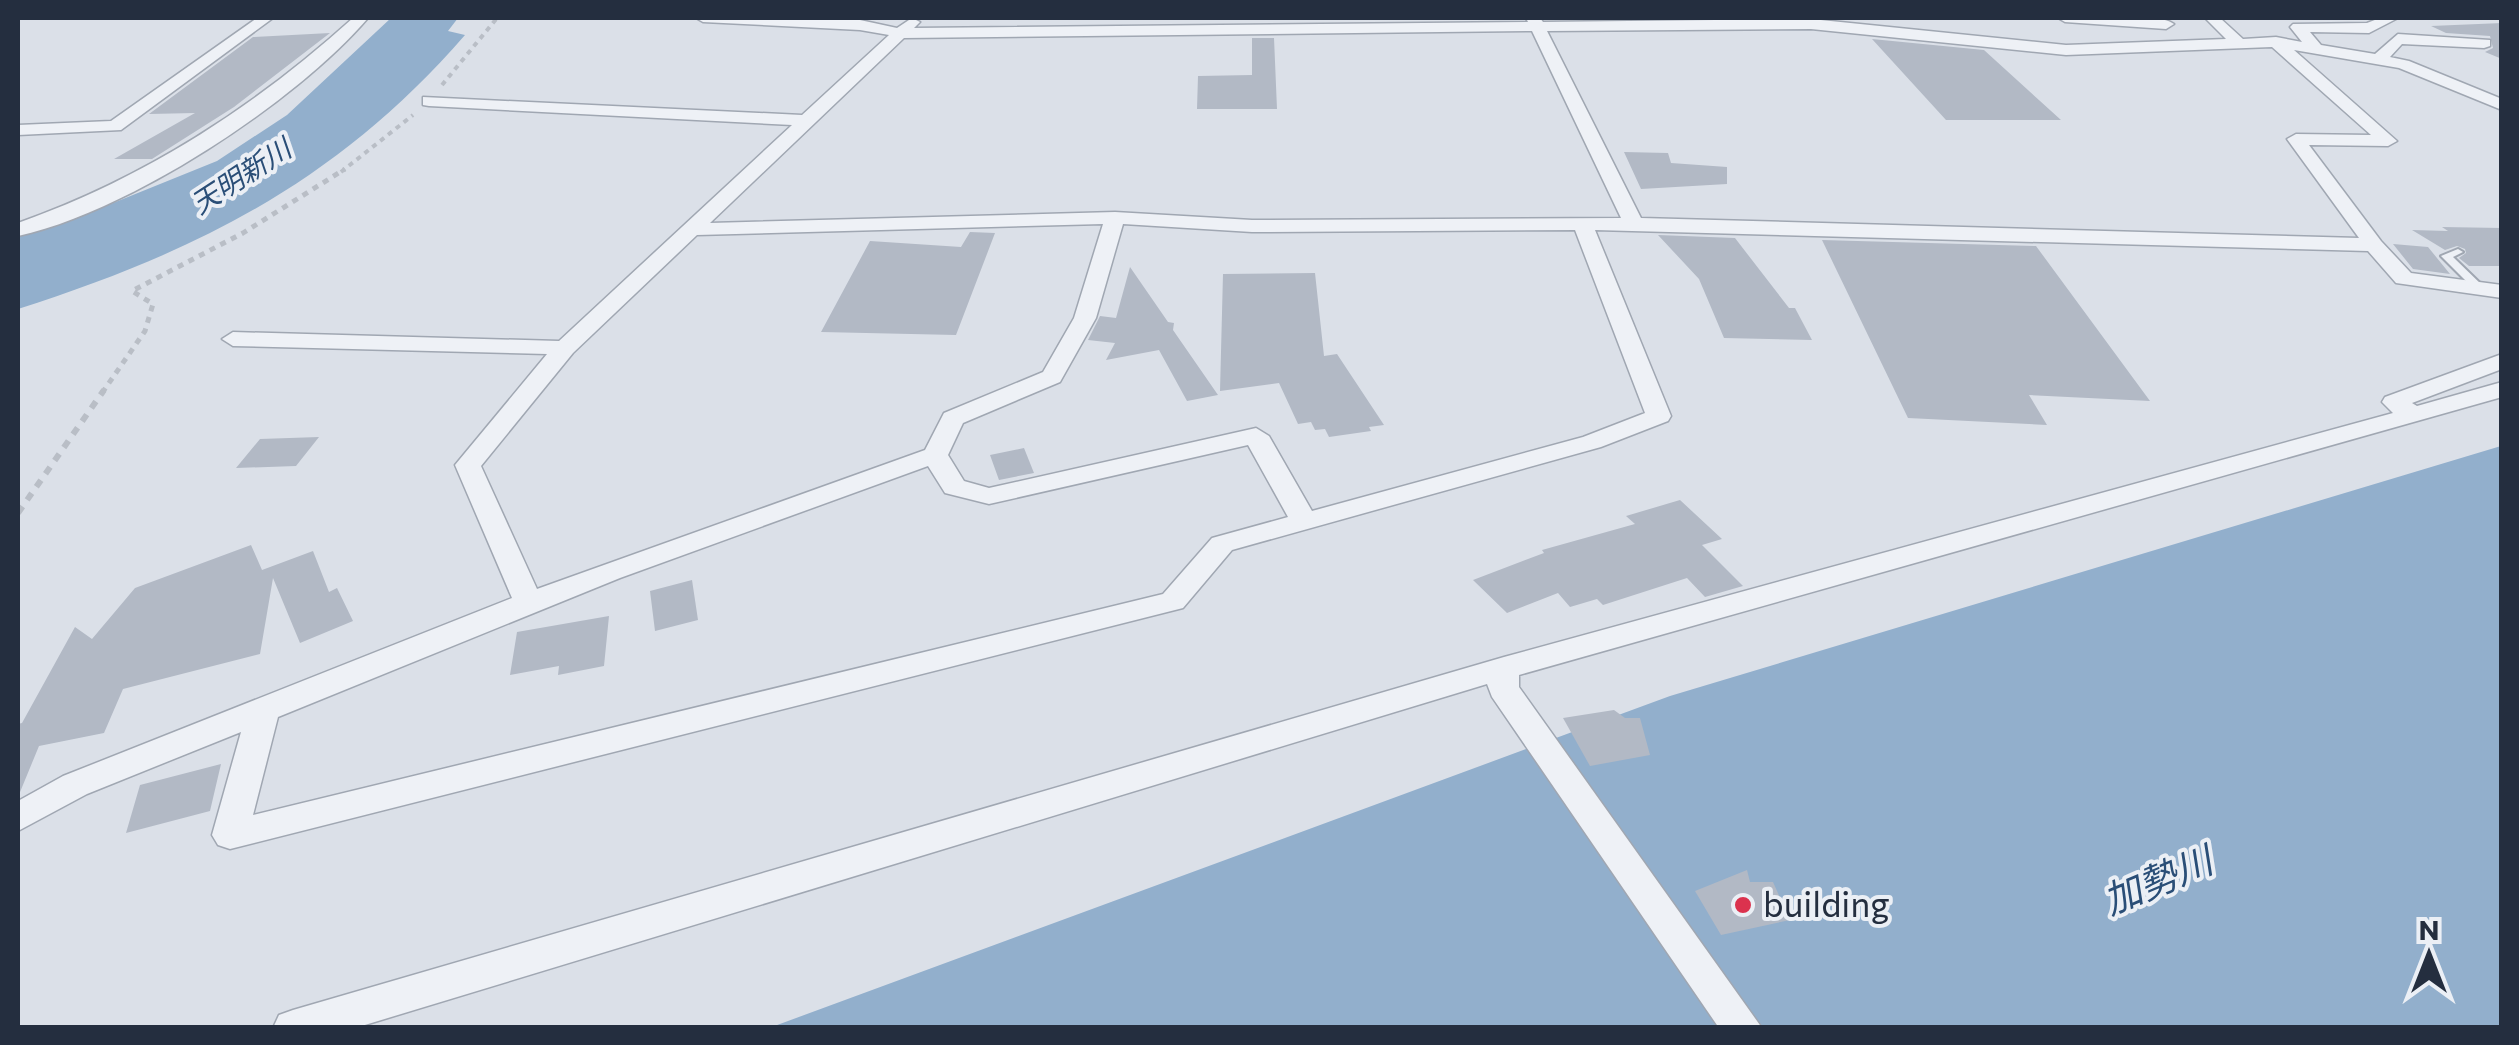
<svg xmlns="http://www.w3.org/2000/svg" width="2519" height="1045" viewBox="0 0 2519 1045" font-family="Commissioner,'Noto Sans JP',sans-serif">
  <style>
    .water { fill: #92afcc }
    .building { fill: #b2b9c5 }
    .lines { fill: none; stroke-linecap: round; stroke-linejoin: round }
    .service-casing { stroke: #a0a7b2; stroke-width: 4 }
    .minor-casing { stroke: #a0a7b2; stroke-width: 3 }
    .path-far2 { stroke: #b9bec6; stroke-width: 4; stroke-dasharray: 5 5; stroke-linecap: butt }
    .path-far1 { stroke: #b9bec6; stroke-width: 5; stroke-dasharray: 6 6; stroke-linecap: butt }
    .path { stroke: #b9bec6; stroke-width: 6; stroke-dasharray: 8 8; stroke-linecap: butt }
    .service { fill: #eef1f6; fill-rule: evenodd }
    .minor { fill: #eef1f6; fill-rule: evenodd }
    .poi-dot { fill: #db324e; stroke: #ebeff5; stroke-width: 4 }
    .labels { text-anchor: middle; stroke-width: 8; stroke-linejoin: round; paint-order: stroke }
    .far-water-label { font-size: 28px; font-style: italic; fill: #2a4e77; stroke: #ebeff5 }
    .near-poi-label { font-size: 35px; fill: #242e3f; stroke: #ebeff5; text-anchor: start }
    .near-water-label { font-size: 38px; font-style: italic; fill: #2a4e77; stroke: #ebeff5 }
  </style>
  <rect width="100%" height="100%" fill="#dbe0e8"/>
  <path class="water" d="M391,18H458L448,31L465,35C338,181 199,251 18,309V235L71,220L217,161L287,115Z
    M2501,446V1027L769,1028L1670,696Z"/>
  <path class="building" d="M2502,23V59L2485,52L2493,48L2490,36L2446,33L2431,26Z
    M330,33L234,107L152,159H114L195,113L149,114L253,37Z
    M1252,38H1274L1277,109H1197L1198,76L1252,75Z
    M1872,39L1984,50L2061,120H1946Z
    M1624,152L1668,153L1671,163L1727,167V184L1641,189Z
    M2442,227L2502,228V266H2469L2459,258L2466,253L2465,249L2457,246L2445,250L2412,230L2448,231Z
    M970,232L995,233L956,335L821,332L870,241L961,247Z
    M1658,235L1735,238L1789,308H1795L1812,340L1724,338L1699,279Z
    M1822,240L2036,246L2150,401L2029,395L2047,425L1908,418Z
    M2393,244L2428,247L2450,274L2413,269Z
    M1130,267L1168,322L1174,323L1173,330L1218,395L1187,401L1159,350L1106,360L1115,343L1088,340L1100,316L1116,318Z
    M1315,273L1324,356L1337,354L1384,425L1369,427L1371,431L1329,437L1325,429L1315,430L1311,422L1298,424L1279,383L1220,391L1223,274Z
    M319,437L296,466L236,468L260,439Z
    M1024,448L1034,473L999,480L990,455Z
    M1680,500L1722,539L1702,545L1743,586L1705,597L1687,578L1603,605L1597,599L1570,607L1558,593L1507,613L1473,580L1544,553L1542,550L1635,524L1626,516Z
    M251,545L262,570L313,551L329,592L337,588L353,621L300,643L273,578L260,654L123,689L104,733L39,746L18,797V724L22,723L75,627L92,639L135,588Z
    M692,580L698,620L655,631L650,591Z
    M609,616L604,666L558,675L559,666L510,675L517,632Z
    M1614,710L1625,718H1640L1650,755L1590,766L1563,718Z
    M221,764L210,811L126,833L140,785Z
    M1747,870L1750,882H1773L1790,920L1721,935L1695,891Z"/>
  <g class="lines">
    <defs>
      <path id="service" d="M2458,249L2463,252L2453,257L2484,287V291H2476L2441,256Z"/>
      <path id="minor" d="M257,18H273L121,130L18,135V125L111,121Z
        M353,18H368C295,103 128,212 18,236V223C145,178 253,108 353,18Z
        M696,18L860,20L897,28L912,18L920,22L914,28L1528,22L1526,18H1540L1543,22L1811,19L2066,45L2226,39L2205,18H2220L2243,39L2276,37L2302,42L2290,27L2293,24L2367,23L2380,18H2398L2369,33L2310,32L2321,45L2375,54L2398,34L2490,40V46L2484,48L2402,44L2390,57L2409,61L2502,99V110L2399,68L2294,50L2397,141L2388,146L2309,145L2381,241L2411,273L2502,285V298L2396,283L2368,251L1595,230L1671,416L1668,421L1601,447L1232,550L1183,608L230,849L218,845L212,835L241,732L87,794L18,831V801L63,776L512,598L455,465L547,354L233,346L222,339L233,332L559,341L792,125L429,106L423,105V97L802,115L889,35L860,30L703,22ZM1811,29L2066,55L2272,47L2371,135L2296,134L2287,139L2359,238L1641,218L1547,31ZM1532,31L1621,218L1252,220L1115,212L710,223L904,38ZM1103,224L1074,318L1043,372L944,413L925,450L537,589L481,466L573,353L697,235ZM1123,224L1252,232L1575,230L1645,413L1583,437L1312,511L1269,436L1256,428L989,488L964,481L948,455L963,423L1060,382L1096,318ZM1248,445L1288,517L1212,538L1163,594L253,815L278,717L620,578L928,466L945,493L989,504Z
        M2058,18C2083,16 2154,11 2174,24L2166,29L2065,22Z
        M2502,354V369L2412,403L2417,406L2502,382V397L1519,675V687L1762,1028H1719L1492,697L1487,684L355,1028H273L279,1015L293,1010L1504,657L2393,413L2382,402L2385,397Z"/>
    </defs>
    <use href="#service" class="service-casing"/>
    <use href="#minor" class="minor-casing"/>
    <path class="path-far2" d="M442,85L497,18
      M341,172L413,115"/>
    <path class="path-far1" d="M102,393L145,331L153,304L132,291L243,233L345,169"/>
    <path class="path" d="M18,513L104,390"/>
    <use href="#service" class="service"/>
    <use href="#minor" class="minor"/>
  </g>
  <circle class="poi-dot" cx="1743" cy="905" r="10"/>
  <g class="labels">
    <g class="far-water-label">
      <text transform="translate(241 176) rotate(-33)" y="10">天明新川</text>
    </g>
    <g class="near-poi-label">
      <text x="1763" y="917">building</text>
    </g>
    <g class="near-water-label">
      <text transform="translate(2158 881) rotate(-23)" y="13">加勢川</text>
    </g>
  </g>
  <rect width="2519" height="1045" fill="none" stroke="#242e3f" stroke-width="40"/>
  <g transform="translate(2429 955)" stroke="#ebeff5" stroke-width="8" paint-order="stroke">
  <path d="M0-8L18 38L0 25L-18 38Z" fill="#242e3f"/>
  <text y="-15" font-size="28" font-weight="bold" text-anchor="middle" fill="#242e3f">N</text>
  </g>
</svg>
